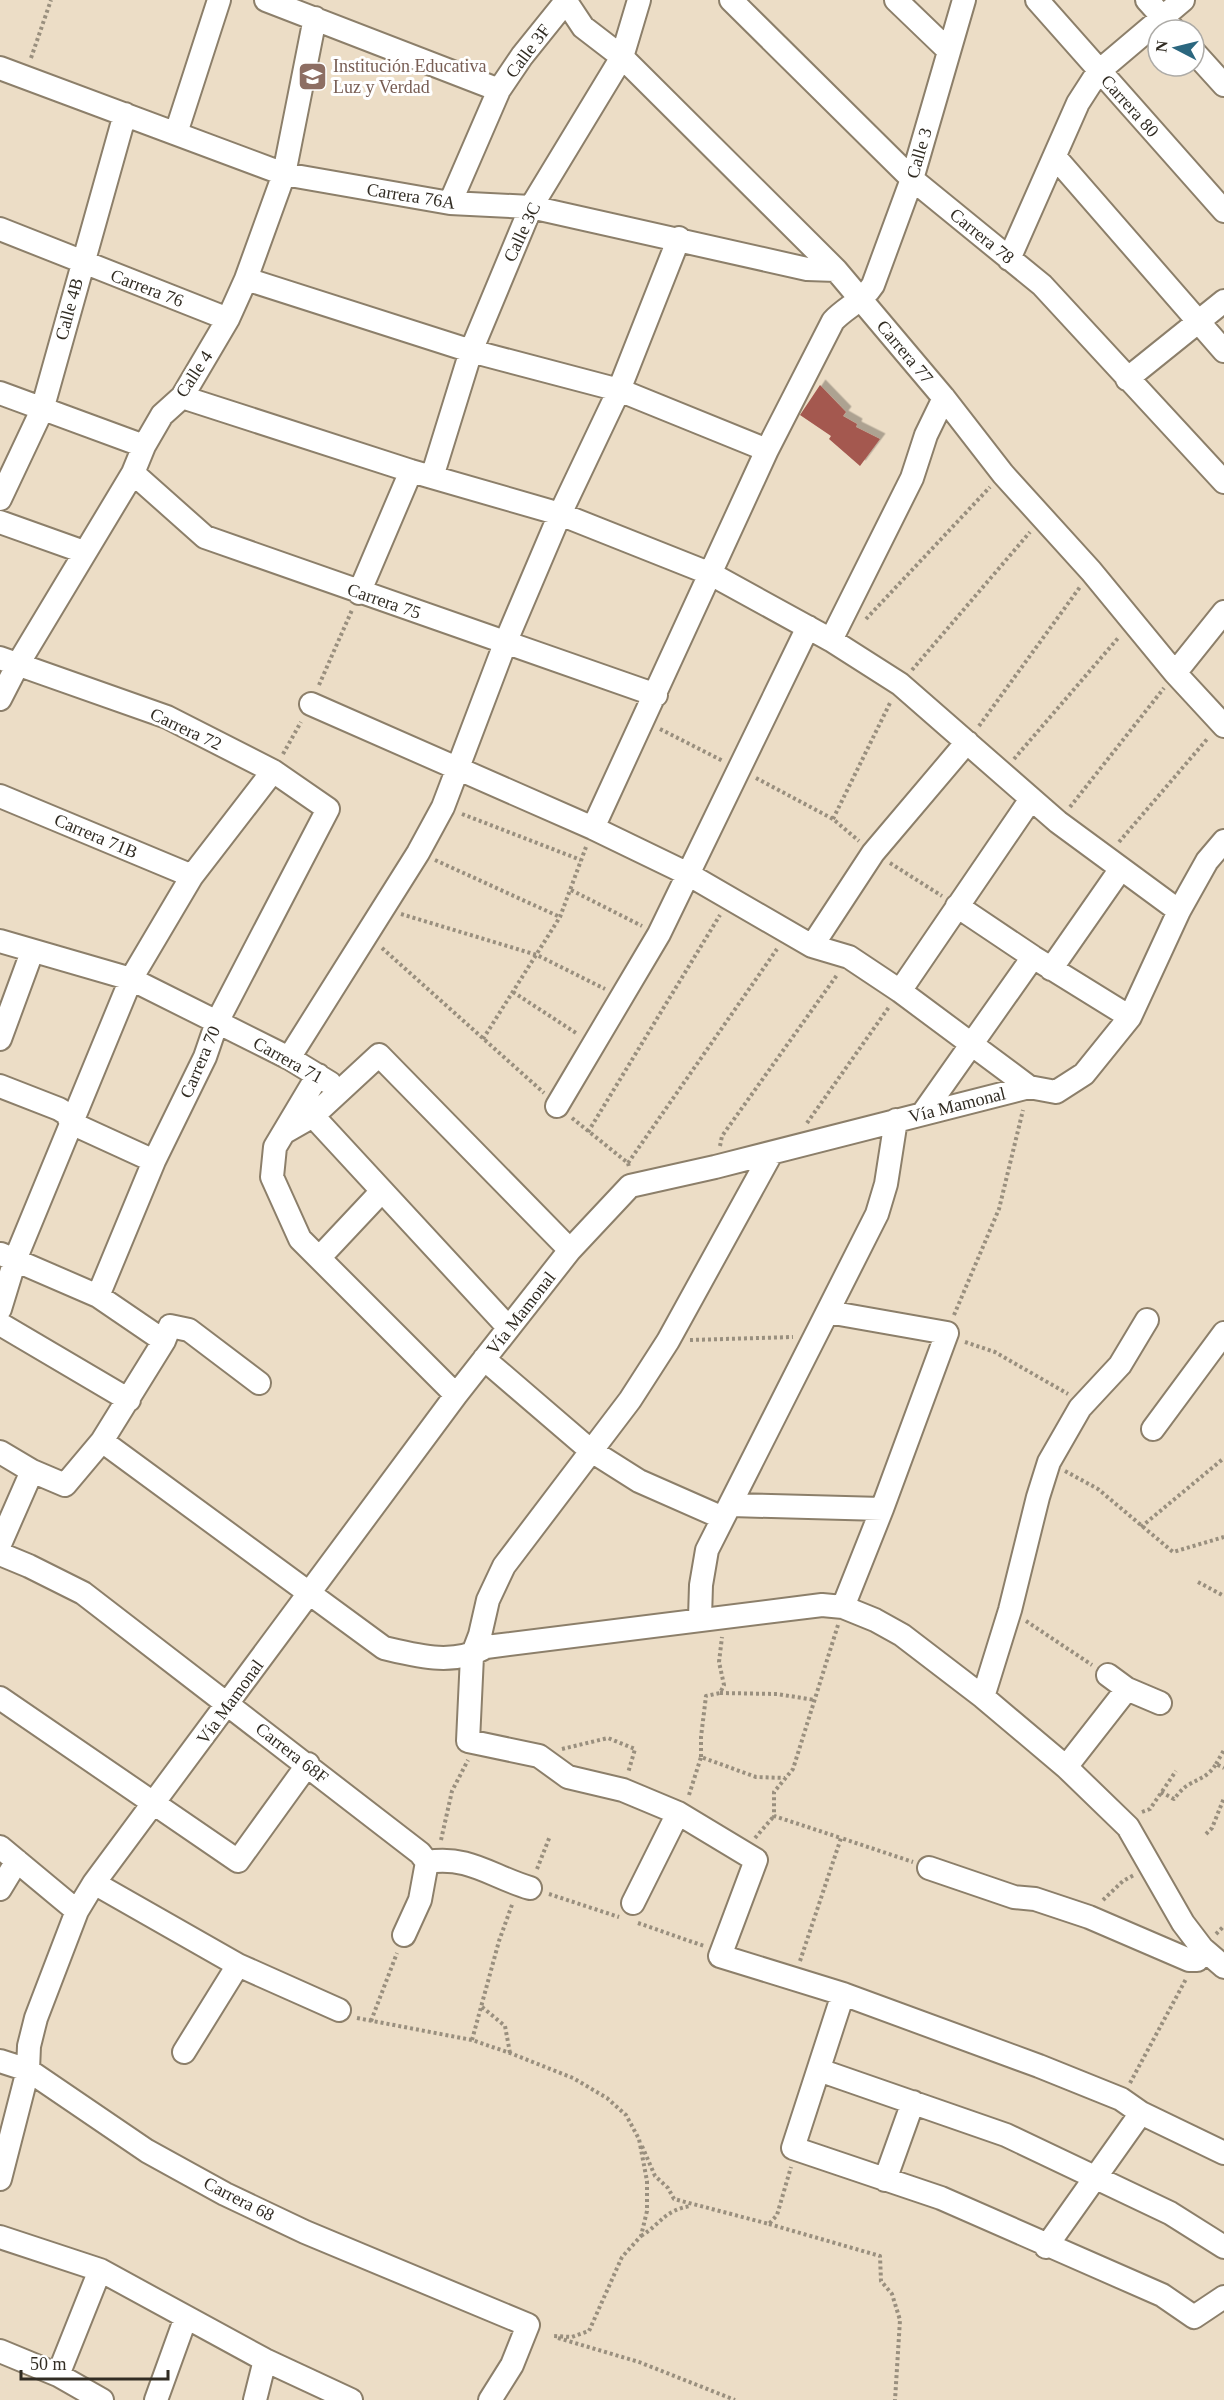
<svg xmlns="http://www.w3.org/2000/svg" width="1224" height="2400" viewBox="0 0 1224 2400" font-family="Georgia,serif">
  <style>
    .building { fill: #a45950; filter: url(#shadow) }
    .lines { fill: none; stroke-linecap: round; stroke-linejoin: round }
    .minor-casing { stroke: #8c7f6a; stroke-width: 26 }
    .path { stroke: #998f7e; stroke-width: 4; stroke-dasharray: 3 3; stroke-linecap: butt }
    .minor { stroke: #fff; stroke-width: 22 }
    .labels { text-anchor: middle; stroke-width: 6; stroke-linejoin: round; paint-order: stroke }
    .street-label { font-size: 18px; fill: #312c23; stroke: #fff }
    .education-label { font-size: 18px; fill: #785e54; stroke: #fff; text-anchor: start }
  </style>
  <defs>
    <filter id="shadow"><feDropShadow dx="5.5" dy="-5.5" stdDeviation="0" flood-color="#0004"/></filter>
  </defs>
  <rect width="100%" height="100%" fill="#ecddc6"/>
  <path class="building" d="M820,385L846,412L843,416L857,424L856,427L880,439L860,466L829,439L831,436L800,415Z"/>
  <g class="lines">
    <defs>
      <path id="minor" d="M266,0L499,90
        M565,0L583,27L622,57L836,270L944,398L1003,474L1091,571L1175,673L1224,726
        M731,0L912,179L1042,285L1224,482
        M896,0L948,50
        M1037,0L1224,211
        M1147,0L1174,30
        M1194,52L1224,85
        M0,68L284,174L450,203L531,207L807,269L836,270
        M176,133L219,0
        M1055,157L1224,351
        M450,203L499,90L522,56L567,0
        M0,229L228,319
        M1009,259L1078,103L1098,72L1183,0
        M246,279L471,351L619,390L767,450
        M1127,379L1224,301
        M0,393L144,446
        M182,397L411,471L560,514L711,574L831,640L900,684L1058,822L1179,911
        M133,473L205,537L656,695
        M432,477L471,351L531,207L622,57L639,0
        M0,499L42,410L125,114
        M0,522L84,552
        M359,593L411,471
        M831,640L912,478L926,435L944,398
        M0,658L167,717L273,771L328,809L217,1022L205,1057L154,1161L98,1296
        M1175,673L1224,612
        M0,699L18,664L133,473L144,446L162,415L182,397L228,319L246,279L284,174L315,18
        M311,704L593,828L686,873L812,946L849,957L900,991L1029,1087
        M0,796L192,876
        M593,828L767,450L833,321C846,307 863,301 873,285L912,179L964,0
        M957,906L1033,957L1130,1017
        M0,941L131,979L289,1058L330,1083
        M812,946L873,853L967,742
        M1051,969L1120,870
        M900,991L1031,799
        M0,1039L32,952
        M289,1058L418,853L443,807L506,641L560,514L619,390L679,238
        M318,1075L275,1147L272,1177L300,1239L456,1395
        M0,1086L59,1109L67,1114L71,1123L154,1161
        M557,1106L659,934L808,627
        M923,1113L1033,957
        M313,1116L508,1327
        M285,1132L313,1116L379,1055L570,1250
        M771,1154L668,1341L630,1400L504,1566L488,1600L480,1635L472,1656L468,1741L539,1756L568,1777L623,1790L678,1813L756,1860L720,1956L843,1994L1039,2066L1121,2099L1141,2113L1224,2153
        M1,1254L98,1296L164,1341
        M320,1257L382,1191
        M0,1309L15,1260L131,979L192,876L273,771
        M828,1312L947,1333L882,1509L843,1607
        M0,1324L129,1400
        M484,1359L590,1450L639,1481L723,1518
        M1153,1429L1224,1333
        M102,1441L384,1648C418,1656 454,1666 486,1647L822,1605L843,1607L875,1620L902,1635L983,1697L1066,1767L1128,1827L1183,1923L1202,1948L1224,1967
        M0,1452L32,1471L65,1485L102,1441L164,1341L170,1326L189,1330L259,1383
        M731,1505L882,1509
        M0,1544L32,1471
        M0,1554L29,1566L83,1593L420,1853L427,1862C469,1855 492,1877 530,1888
        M700,1618L701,1585L707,1550L877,1214L886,1184L896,1120
        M1108,1675L1127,1689L1160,1703
        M983,1697L1010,1610L1038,1497L1049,1462L1080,1408L1120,1365L1147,1320
        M0,1698L238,1861L308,1764
        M1066,1767L1127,1689
        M0,1847L77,1911
        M929,1868L1014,1897L1035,1899L1089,1917L1189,1960H1197L1202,1948
        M94,1883L238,1965L339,2010
        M0,1889L17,1861
        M633,1903L678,1813
        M404,1935L420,1900L427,1862
        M843,1994L793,2148L941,2198L1162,2295L1194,2317L1224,2297
        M184,2052L238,1965
        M0,2061L28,2070L147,2151L225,2194L305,2232L528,2325L512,2365L490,2400
        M819,2070L1006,2135L1170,2213L1224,2247
        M0,2179L28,2070L29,2046L36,2018L77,1911L94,1883L456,1395L570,1250L630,1186L715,1167L1029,1087L1056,1092L1084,1074L1130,1017L1179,911L1207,861L1224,841
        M885,2180L913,2102
        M0,2237L100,2270L265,2360L351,2400
        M1046,2247L1141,2113
        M0,2351L58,2375L102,2400
        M58,2375L100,2270
        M156,2400L186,2317
        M255,2400L265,2360"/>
    </defs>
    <use href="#minor" class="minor-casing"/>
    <path class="path" d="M31,58L51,0
      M866,619L990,487
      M912,670L1030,532
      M319,685L352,610
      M979,726L1080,587
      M660,729L723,761
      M283,754L301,722
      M1014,759L1119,637
      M756,778L833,819L859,841
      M1070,807L1164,688
      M462,814L581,860
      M833,819L891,701
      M1119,842L1208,738
      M435,860L560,917
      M890,863L942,896
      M571,890L642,926
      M401,914L537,955L605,989
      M382,948L544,1093
      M513,992L576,1033
      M483,1039L560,917L586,847
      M572,1118L628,1163L629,1167
      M807,1123L889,1007
      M588,1132L720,915
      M720,1146L722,1136L837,975
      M628,1163L777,949
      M954,1315L999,1209L1023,1110
      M690,1340L793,1337
      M965,1342L995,1352L1068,1394
      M1065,1471L1098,1489L1173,1552L1224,1537
      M1141,1527L1224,1458
      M1198,1582L1224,1596
      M1026,1621L1092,1665
      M838,1625L793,1769L774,1792V1816L841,1838
      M720,1693L777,1694L815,1700
      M562,1749L608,1738L635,1749L628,1773
      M701,1757V1737L706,1696L720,1693L724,1685L719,1662L722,1637
      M1216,1764L1224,1750
      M1161,1792L1174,1799C1178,1794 1183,1788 1188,1785C1200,1778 1208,1777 1216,1764L1224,1768
      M689,1795L701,1757L756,1777L785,1778
      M1142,1812L1150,1809L1176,1771
      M1206,1834L1212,1828L1224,1798
      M755,1838L774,1816
      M441,1840L452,1791L468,1760
      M537,1869L550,1836
      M549,1894L619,1917
      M1103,1900L1123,1881L1134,1875
      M638,1923L704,1946
      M1216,1934L1224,1926
      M800,1961L841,1838L913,1862
      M482,2007L505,2026L510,2053
      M357,2018L472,2040L510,2053L573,2078L607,2098L626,2115L639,2139L647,2181V2211L641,2236L622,2257L589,2331L572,2337L554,2336
      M371,2021L397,1953
      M472,2040L499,1941L513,1902
      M1130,2083L1186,1979
      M642,2146L655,2176L668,2188L674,2199L769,2224L777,2215L791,2167
      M769,2224L880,2256L881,2281L892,2294L900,2320L895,2400
      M641,2236C661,2224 664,2210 691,2206
      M558,2338L639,2362L735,2400"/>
    <use href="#minor" class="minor"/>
  </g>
  <defs>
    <symbol id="school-square" viewBox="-11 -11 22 22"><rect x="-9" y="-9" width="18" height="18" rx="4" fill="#8d6e63" stroke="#fff"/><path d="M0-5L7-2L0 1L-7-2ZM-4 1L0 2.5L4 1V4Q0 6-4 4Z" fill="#fff"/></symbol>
  </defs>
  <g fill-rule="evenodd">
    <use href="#school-square" x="296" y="60" width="33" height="33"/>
  </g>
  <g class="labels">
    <g class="street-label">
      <text transform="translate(528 51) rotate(-53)" y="6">Calle 3F</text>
      <text transform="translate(1130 106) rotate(48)" y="6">Carrera 80</text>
      <text transform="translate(919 153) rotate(-74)" y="6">Calle 3</text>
      <text transform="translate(411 196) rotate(9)" y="6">Carrera 76A</text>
      <text transform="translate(522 232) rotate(-65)" y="6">Calle 3C</text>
      <text transform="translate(982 236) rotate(39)" y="6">Carrera 78</text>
      <text transform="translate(147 288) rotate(21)" y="6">Carrera 76</text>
      <text transform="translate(69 309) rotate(-75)" y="6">Calle 4B</text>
      <text transform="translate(905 352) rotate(50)" y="6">Carrera 77</text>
      <text transform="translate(194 374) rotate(-57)" y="6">Calle 4</text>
      <text transform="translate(384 601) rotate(19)" y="6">Carrera 75</text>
      <text transform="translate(186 729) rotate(25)" y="6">Carrera 72</text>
      <text transform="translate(96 836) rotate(23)" y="6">Carrera 71B</text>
      <text transform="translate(288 1060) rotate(29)" y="6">Carrera 71</text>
      <text transform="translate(200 1062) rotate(-67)" y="6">Carrera 70</text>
      <text transform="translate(957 1105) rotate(-14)" y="6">Vía Mamonal</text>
      <text transform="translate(521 1313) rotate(-52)" y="6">Vía Mamonal</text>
      <text transform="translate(230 1702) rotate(-54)" y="6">Vía Mamonal</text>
      <text transform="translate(292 1753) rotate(38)" y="6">Carrera 68F</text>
      <text transform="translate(239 2199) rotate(27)" y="6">Carrera 68</text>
    </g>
    <g class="education-label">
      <text x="333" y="72">Institución Educativa<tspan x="333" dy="21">Luz y Verdad</tspan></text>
    </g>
  </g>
  <g transform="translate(1176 48) rotate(277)"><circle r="28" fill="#ffffff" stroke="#adaba7" stroke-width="1.5"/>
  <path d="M0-4.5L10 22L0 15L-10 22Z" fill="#2b677f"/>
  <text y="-9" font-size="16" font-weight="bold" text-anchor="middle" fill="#312c23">N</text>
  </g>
  <path d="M21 2370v9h147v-9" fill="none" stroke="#312c23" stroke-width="3"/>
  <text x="30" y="2370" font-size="18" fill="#312c23" stroke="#ffffff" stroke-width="4.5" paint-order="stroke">50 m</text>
</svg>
